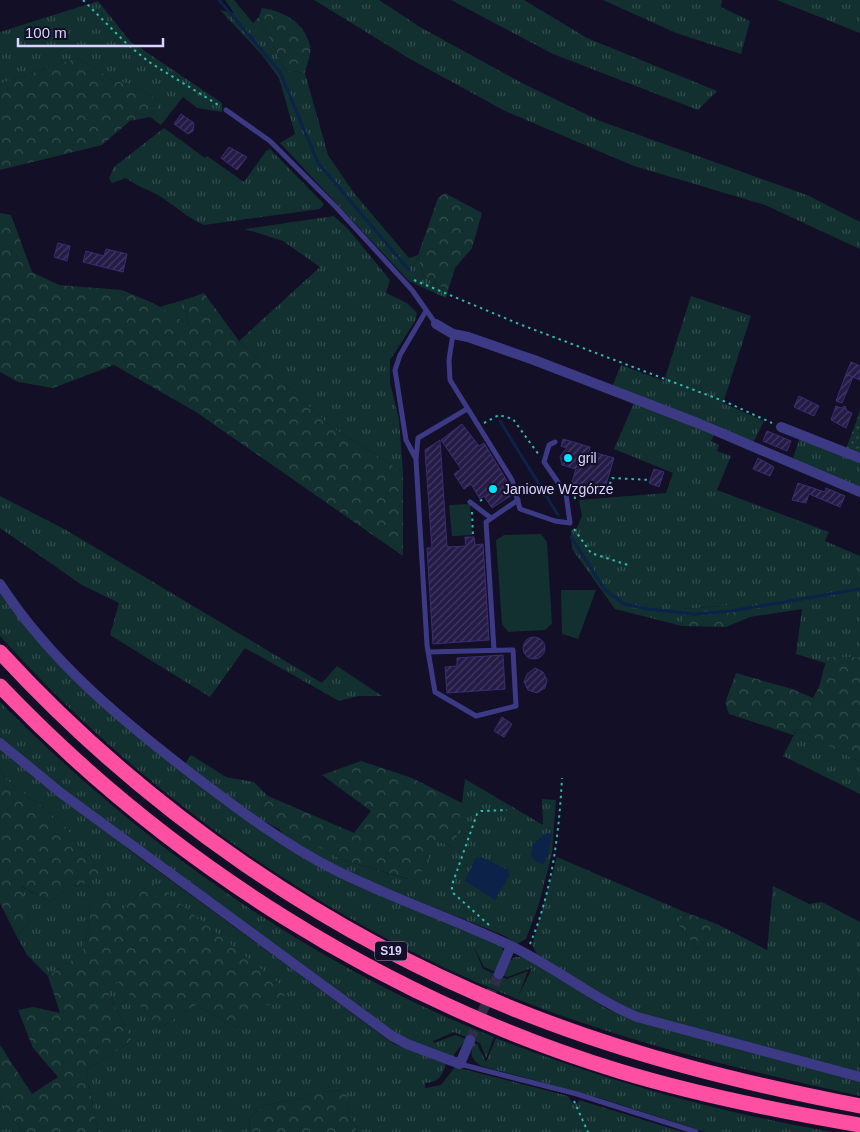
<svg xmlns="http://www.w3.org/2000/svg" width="860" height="1132" viewBox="0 0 860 1132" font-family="Arial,sans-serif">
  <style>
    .grass { fill: url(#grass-tufts) }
    .forest { fill: url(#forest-crowns) }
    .park { fill: #12302f }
    .garden { fill: url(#garden-dots) }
    .water { fill: #0c2248 }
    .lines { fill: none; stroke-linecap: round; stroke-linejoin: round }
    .stream { stroke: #0c2248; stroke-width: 3 }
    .building { fill: url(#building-hatch); stroke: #3b2d73 }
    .minor-tunnel { stroke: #312d47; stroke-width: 10; stroke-dasharray: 10 5; stroke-linecap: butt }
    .path { stroke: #2fb8b0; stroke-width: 2; stroke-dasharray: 2.5 4; stroke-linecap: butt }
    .service { stroke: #3d3a85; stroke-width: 5 }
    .minor { stroke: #3d3a85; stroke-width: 10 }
    .motorway { stroke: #ff4fa3; stroke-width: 15 }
    .poi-dot { fill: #00e5ff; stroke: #130f26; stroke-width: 2 }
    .labels { text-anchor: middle; stroke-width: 4.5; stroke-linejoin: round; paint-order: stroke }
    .shield { fill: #130f26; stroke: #9e99be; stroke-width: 1 }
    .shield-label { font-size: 12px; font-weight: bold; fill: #d9d4ff }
    .poi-label { font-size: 14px; fill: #d9d4ff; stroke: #130f26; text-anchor: start }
  </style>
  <defs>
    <pattern id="grass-tufts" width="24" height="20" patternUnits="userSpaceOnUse" patternTransform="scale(1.25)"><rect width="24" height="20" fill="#12302f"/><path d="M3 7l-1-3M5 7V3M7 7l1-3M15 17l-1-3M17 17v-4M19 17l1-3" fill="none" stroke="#344d4e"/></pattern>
    <pattern id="forest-crowns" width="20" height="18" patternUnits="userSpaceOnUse" patternTransform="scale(1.25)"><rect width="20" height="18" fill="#12302f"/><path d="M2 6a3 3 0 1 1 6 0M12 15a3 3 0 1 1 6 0" fill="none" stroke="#344d4e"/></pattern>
    <pattern id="garden-dots" width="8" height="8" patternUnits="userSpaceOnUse" patternTransform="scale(1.25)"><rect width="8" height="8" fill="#12302f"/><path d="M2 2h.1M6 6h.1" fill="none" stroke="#344d4e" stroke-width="1.8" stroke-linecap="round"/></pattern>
    <pattern id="building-hatch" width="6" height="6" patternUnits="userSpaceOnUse" patternTransform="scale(1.25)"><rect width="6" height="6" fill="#241b47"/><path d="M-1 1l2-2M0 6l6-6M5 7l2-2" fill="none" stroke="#433b63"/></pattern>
  </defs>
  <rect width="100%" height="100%" fill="#130f26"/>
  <path class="grass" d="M225,0H234L253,23L259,17L285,70L305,73L328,155L354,193L409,258L418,255L423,276L448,291L446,298L409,281L280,143L295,134L279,78L262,55L220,10L234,13Z
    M314,0H379L420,27L522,83L600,121L807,195L860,222V249L765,205L634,166L505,111L410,59Z
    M451,0H524L587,38L717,91L698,110L553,54Z
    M603,0H722L721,7L750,21L741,54L676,33Z
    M777,0H860V33L787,4Z
    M98,1L130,41L222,103V112L197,108L183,97L161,125L150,117L161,102L134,85L115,81L77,58L0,84V32Z
    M164,128L205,158L207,156L244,182L266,151L270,149L324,204L320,209L204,225C185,217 172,202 154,193C144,188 135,185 126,178L112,183L109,178L114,167Z
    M334,216L349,230L390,280L386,293L407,303L417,313L415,321L390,360V383L399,419L403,472L330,426L239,341L320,267L283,241L245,229Z
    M691,296L751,316L723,403L764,421L752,445L612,387L621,365L664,381Z
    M184,300L189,325L159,307Z
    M634,403L678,418L714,435L711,441L719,445L717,451L731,456L717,490L829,532L825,541L860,556V657H827L825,663L796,654L802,609L750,617L734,605L684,609L682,626L615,609L572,549L571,530L577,528L582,516L579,500L666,493L673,473L614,449Z
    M800,437L860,461V489L792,461Z
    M0,496L66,530L322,683L337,666L382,696H359L339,701L245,648L210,697L110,635L119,603L82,585L0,528Z
    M0,591L56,661L243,818L283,846L310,861L502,946L504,954L496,972L484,967L473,945L483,969L507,979L528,971L518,997L532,968L507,977L502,975L507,963L515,957H527L605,1008L643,1023L860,1080V1096C761,1074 666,1052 571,1019C355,945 151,805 0,636Z
    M0,702C140,843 308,964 494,1037L486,1058L480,1043L454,1032L433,1041L434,1043L455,1035L466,1039L453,1056H446L394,1034L87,809L12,749L0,738Z
    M797,729L860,762V794L783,756Z
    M0,747L119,839L128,849L394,1044L446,1064C441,1077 439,1082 425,1083V1088L441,1085L455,1067L568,1096L573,1104L578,1103L579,1100L683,1132H357L349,1112L345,1090L318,1092L299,1099L265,1105L250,1117L249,1132H98L86,1070L132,1041L107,991L118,981L160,1028L196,1005L237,1028L254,1006L276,1004L122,912L90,904L89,930L81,954L48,976L27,955L16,935L29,924L20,886L51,902L69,886L82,885L94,859L79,847L63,823L5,779L0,769Z
    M191,755L226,777L254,782L268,796L262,809L340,859L408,879L429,838L451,846L462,803L465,779L543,825L542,799L556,800L552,853L539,904L526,939L517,944L503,935L349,873L286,838L279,829L252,815L185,764Z
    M557,857L687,913L677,923L698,950L717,924L767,950L773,886L809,904L822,902L860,922V1073L719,1037L712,1032L654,1019L614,1004L537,954L532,945Z
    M496,1038C606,1081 717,1112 833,1132H705L600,1098L481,1066C471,1059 470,1055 473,1043L477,1044L486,1062Z
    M0,1101L23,1132H0Z"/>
  <path class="forest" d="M262,8C284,11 305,23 310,46C312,54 306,66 305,73L285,70L259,17Z
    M77,58L115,81L134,85L161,102L150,117L130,121L102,145L0,170V84Z
    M445,193L482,213L472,248L455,268L448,291L423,276L418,255L438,198Z
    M0,213L11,215L32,272L59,285L122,290L153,303L189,325L184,300L204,293L239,341L330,426L403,472V556L196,412L114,365L53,388L18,382L0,372Z
    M735,605L750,617L726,627L682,626L683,609Z
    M827,657H860V762L797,729L793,735L729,714L725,703L736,673L792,689L813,698L819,687Z
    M361,761L412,778L462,803L455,847L429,839V866L409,879L340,859L295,834L262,809L268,796L354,833L371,811L322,775Z
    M0,769L5,779L63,823L79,847L94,859L102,872L82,885L69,886L51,902L21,886L29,924L16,935L0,903Z
    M153,882L289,991L276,1004L254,1007L237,1028L196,1005L160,1028L118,982L107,991L132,1041L86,1070L98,1132H23L0,1101V1045L32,1094L58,1077L33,1048L18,1010L33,1007L60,1013L48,976L81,954L89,930L90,904L105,899L122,912L131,895Z
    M687,913L717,924L698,950L677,923Z
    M346,1090L349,1112L357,1132H249L250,1117L265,1105L299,1099L318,1092Z"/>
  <path class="park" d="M470,504L472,535L452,536L449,505Z
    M537,534H541L547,542L552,624L545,630L508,632L502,624L496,540L504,535Z
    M561,590H596L578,639L562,634Z"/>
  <path class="garden" d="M860,411V455L846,449Z"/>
  <path class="water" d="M547,833L552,834L548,856L543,864L535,861L531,856L533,844Z
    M481,857L508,870L510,874L495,900L465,881L476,858Z"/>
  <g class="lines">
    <path class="stream" d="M219,0L280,72L318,163L409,270
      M500,421L558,515
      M571,537L605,590L624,604L648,609L695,614L731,611L860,589"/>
  </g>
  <path class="building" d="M181,114L194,123L193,131L188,134L174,124Z
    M229,147L247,157L237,170L221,158Z
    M58,243L70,246L67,261L54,257Z
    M106,249L127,254L123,272L83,262L86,251L104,256Z
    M851,362L860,366V380L846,374Z
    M846,374L853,377L842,403L836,401Z
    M799,396L819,406L814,416L794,407Z
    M836,406L841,408L845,406L847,411L852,413L846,428L831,420Z
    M462,424L479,446L484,443L507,481L504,483L512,495L492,508L484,496L480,499L471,484L464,489L454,474L461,469L441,440Z
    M767,431L791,441L787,451L763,441Z
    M563,439L590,447L589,451L614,458L604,491L572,482L576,469L562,465L560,456L567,448L561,446Z
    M440,440L447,547L466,546L465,537H474L475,545L483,544L489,640L433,644L427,548H432L425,450Z
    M758,458L774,467L770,476L753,469Z
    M654,469L664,472L659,487L649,483Z
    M798,483L825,492L826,488L845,496L840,507L809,494L806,503L792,500Z
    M523 648a11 11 0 1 1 22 0a11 11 0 1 1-22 0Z
    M503,655L505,689L447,693L445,667L457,666V658Z
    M535,668L543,672L547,680L545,688L537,693L528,690L524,682L527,674Z
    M502,717L512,724L504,737L494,731Z"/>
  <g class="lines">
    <path class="minor-tunnel" d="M470,1040L499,974"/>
    <path class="path" d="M83,0L127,44L149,62L220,106
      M414,280L519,324L726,402L772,423
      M484,423L499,415L513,419L539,455
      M575,499L574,484L607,493L612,478L650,480
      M480,501L485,498
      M472,512L473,537
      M574,529L591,553L628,565
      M489,925L452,892V885L477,814L481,811L507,810
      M530,944C552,892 559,834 562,778
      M574,1101L588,1132"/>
    <path class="service" d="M226,110L270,141L336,207L412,290L436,324
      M453,334L449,360L450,380L512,480L520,509L555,521L570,523L566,494L544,462L549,445L555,442
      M416,459L406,440L395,370L400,355L426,311
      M470,502L491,518
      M494,650L486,522L518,500
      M428,652L513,650L516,706L476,716L435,692L427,645L416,460L418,438L467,409
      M460,1064L577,1094L696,1132"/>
    <path class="minor" d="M436,324L453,334L468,337L534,360L700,424L860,492
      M781,427L860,458
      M0,584C50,661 120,719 193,775C239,810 285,845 337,871C394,899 454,919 511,946
      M0,743L61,793L392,1036L407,1044L460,1064L470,1040
      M499,974L511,946C555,967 592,998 637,1017L860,1077"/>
    <path class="motorway" d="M0,652C145,810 329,937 529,1015C636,1057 747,1084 860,1106
      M0,686C169,863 385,999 619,1071C698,1095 778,1111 860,1125"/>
  </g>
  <g class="poi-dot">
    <circle cx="568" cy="458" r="5"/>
    <circle cx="493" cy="489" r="5"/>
  </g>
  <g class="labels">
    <rect class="shield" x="375" y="941.5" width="32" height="19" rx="4"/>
    <g class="shield-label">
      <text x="391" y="955">S19</text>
    </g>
    <g class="poi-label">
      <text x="578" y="463">gril</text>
      <text x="503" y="494">Janiowe Wzgórze</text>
    </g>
  </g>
  <path d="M18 38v8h145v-8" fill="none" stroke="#d9d4ff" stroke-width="2.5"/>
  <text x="25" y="38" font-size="15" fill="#d9d4ff" stroke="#130f26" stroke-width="4" paint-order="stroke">100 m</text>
</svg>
